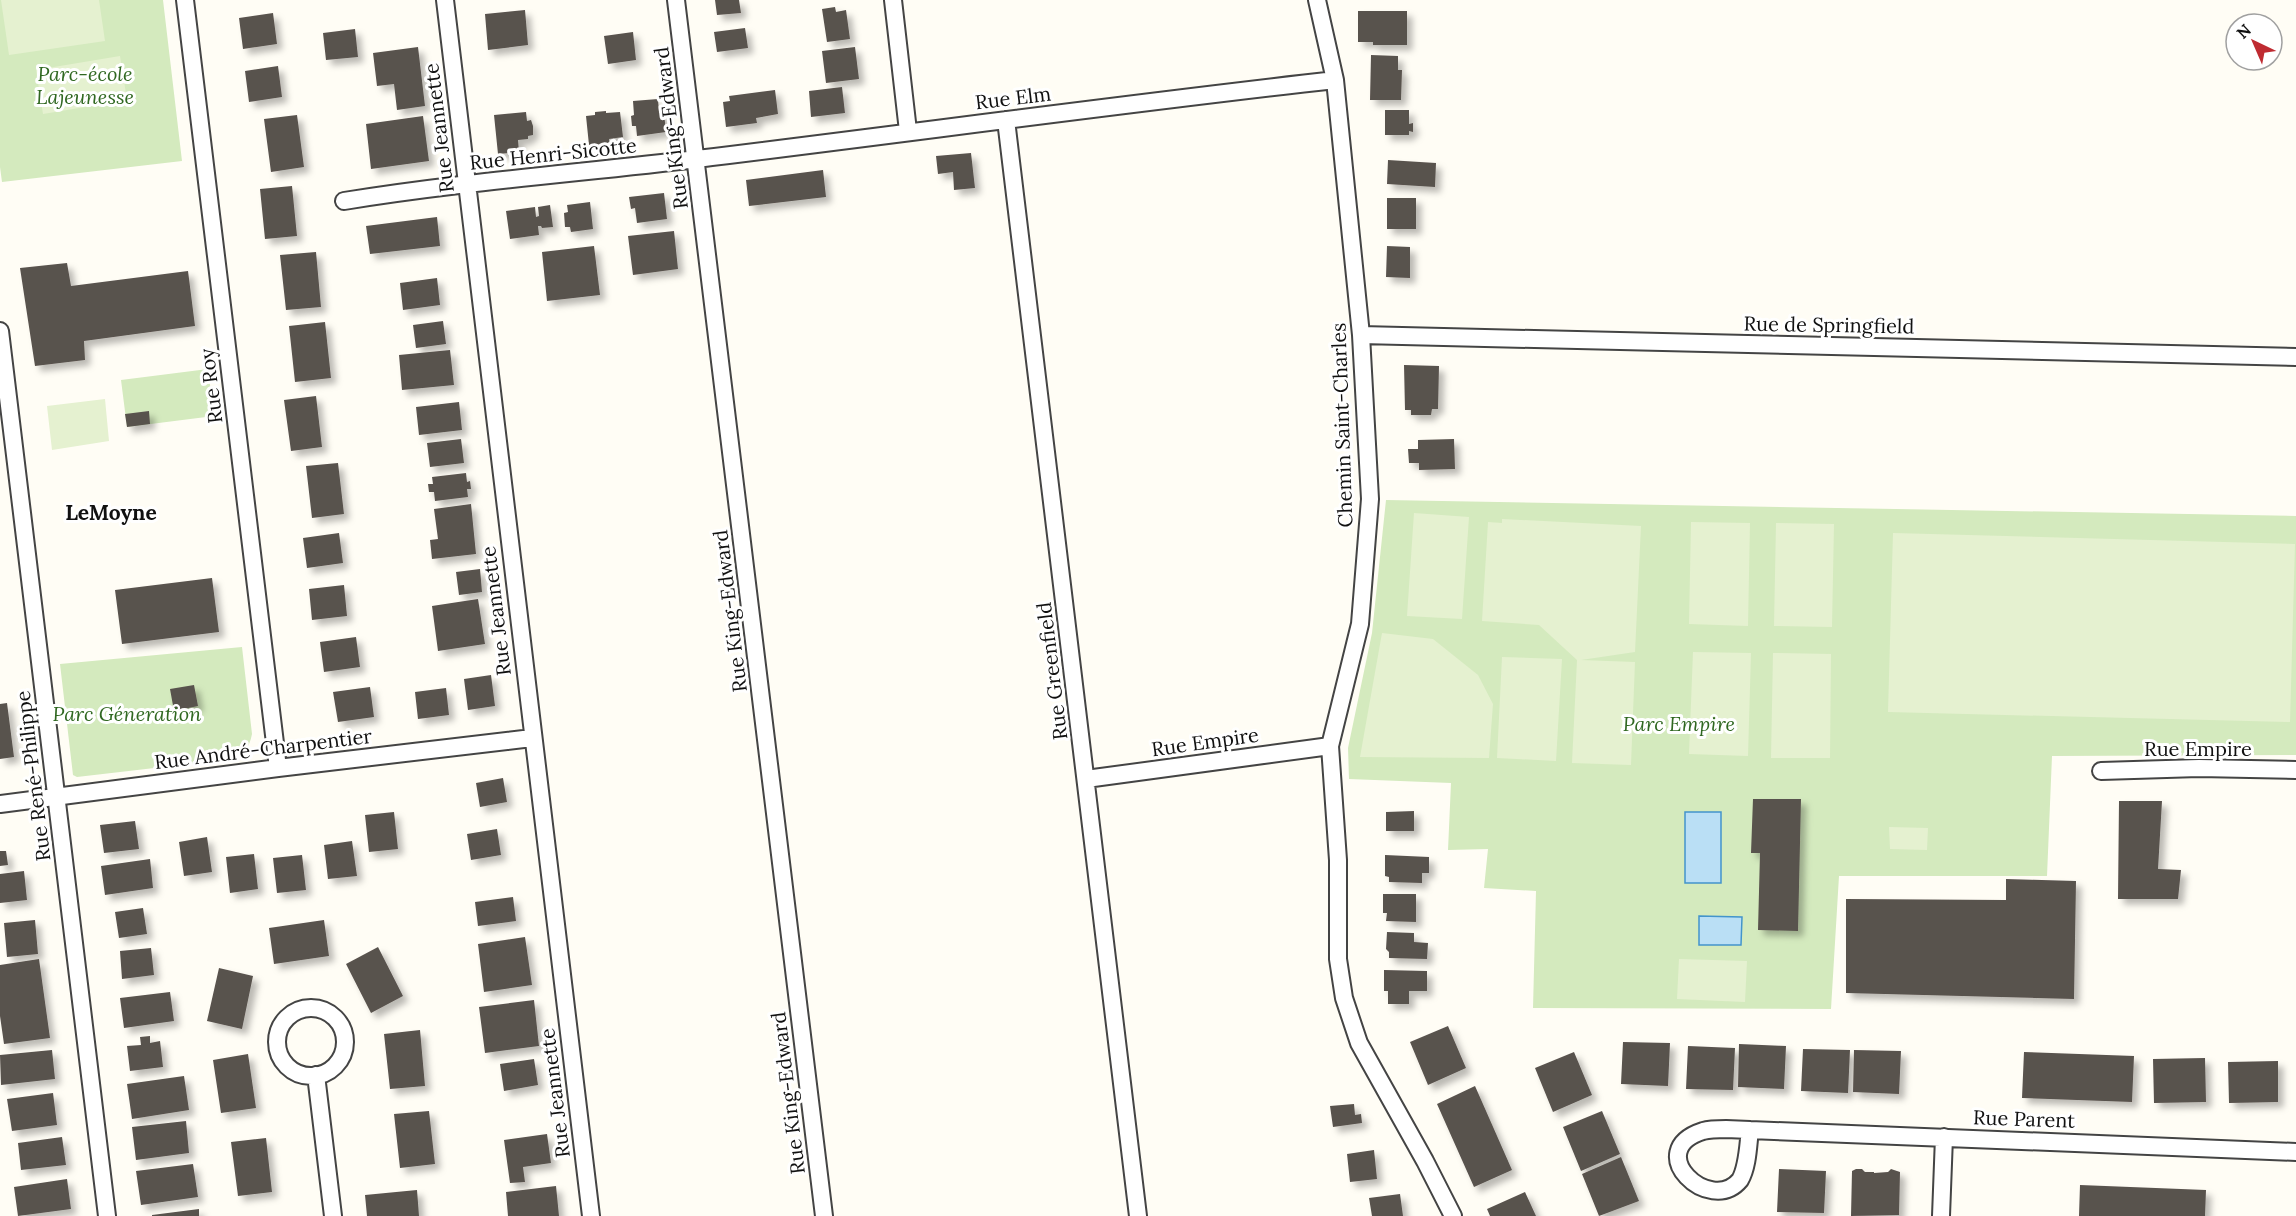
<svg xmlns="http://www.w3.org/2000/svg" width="2296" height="1216" viewBox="0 0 2296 1216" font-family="Lora,serif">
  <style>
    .green { fill: #d4eabe }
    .pitch { fill: #e5f1d0 }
    .water { fill: #badff5; stroke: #4394cb; stroke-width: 1.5 }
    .building { fill: #59524d; filter: url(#shadow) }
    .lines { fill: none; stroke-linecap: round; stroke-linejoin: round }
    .minor-casing { stroke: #444; stroke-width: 20 }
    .minor { stroke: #fff; stroke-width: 16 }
    .labels { text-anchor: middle; stroke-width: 6; stroke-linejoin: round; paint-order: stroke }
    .park-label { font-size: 20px; font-style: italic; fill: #306821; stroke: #fff }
    .street-label { font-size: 20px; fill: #111; stroke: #fff }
    .neighbourhood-label { font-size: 21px; font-weight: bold; fill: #111; stroke: #fff }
  </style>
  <defs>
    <filter id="shadow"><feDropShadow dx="5.5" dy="5.5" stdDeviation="3" flood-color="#0004"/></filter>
  </defs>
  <rect width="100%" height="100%" fill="#fffdf5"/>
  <path class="green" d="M0,0H163L182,161L2,182L0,167Z
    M208,369L214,416L127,427L121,380Z
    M1386,500L2296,516V755L2052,756L2047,876H1839L1831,1009L1533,1008L1536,891L1484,888L1488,849L1448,850L1451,783L1349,779L1348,748L1372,633Z
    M242,647L252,734C249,748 245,754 232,759L77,777L73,775L60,664Z"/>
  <path class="pitch" d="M1,0H99L105,41L9,55Z
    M120,56L127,100L43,114L36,70Z
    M105,399L109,441L52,450L47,406Z
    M1414,513L1469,517L1462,619L1407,616Z
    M1502,519L1641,526L1635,652L1581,660L1635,662L1631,765L1572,763L1577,660L1539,625L1482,621L1488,522L1502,523Z
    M1691,522L1750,523L1748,626L1689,624Z
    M1776,523L1834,524L1832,627L1774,626Z
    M1893,533L2295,544L2290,722L1888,712Z
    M1382,633L1433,639L1478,675L1493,704L1489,758L1360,757Z
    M1693,652L1751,653L1748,756L1689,754Z
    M1773,653L1831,654L1830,758H1771Z
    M1502,657L1562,659L1556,761L1497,758Z
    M1889,827L1928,828L1927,850L1890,849Z
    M1679,959L1747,961L1745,1002L1677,999Z"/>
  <path class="water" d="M1685,812H1721V883H1685Z
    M1699,916L1742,917L1741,945H1699Z"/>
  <path class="building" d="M715,0H739L741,13L717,15Z
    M835,7L836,12L846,10L850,39L827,42L822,9Z
    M525,10L528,45L488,50L485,14Z
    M1358,11H1407V45H1373V42H1358Z
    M273,13L277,44L243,49L239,18Z
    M745,28L748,48L717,52L714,32Z
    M355,29L358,57L326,60L323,33Z
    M633,32L636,60L608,64L604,36Z
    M418,47L425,106L397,110L394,84L377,86L373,53Z
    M855,47L859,79L826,83L822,51Z
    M1371,55L1398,56V70H1402L1401,100H1370Z
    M278,66L282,97L249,102L245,71Z
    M842,87L845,113L811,117L809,91Z
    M775,90L778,114L756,118L757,123L726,127L723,102L730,101L729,96Z
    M658,99L659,113H664L666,132L637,136L636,126H632L631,116L634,115L633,101Z
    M1385,110H1409V124L1413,123V132L1409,131V135H1385Z
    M606,111V113L620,112L623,137L609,139V144L589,145L586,116L595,115V112Z
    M526,112L527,121L531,120L533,126V135L528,136V139L518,140L519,152L498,154L494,115Z
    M297,115L304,167L271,172L264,119Z
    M423,116L429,161L371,169L366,124Z
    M971,153L975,188L954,190L953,172L938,174L936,156Z
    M1388,160L1436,163L1435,187L1387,184Z
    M823,170L826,197L749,206L746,180Z
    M292,186L297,236L265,239L260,189Z
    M664,193L667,219L637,223L635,208L631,209L629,197Z
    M1387,198H1416V229H1387Z
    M590,202L593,229L571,232L570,227H565L564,213L568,212L567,205Z
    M550,205L553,227L542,228L541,226H538L539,235L510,239L506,211L535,207L536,217L539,216L538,207Z
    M437,217L440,246L370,254L366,226Z
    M674,231L678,269L633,275L628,236Z
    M594,246L600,295L547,301L542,252Z
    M1387,246L1410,247V278L1386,277Z
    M316,252L321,307L286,310L280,255Z
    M67,263L71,286L188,271L195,326L84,341L85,360L35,366L20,268Z
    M437,278L440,305L403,310L400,283Z
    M443,321L446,344L416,348L413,325Z
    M325,322L331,378L295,382L289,326Z
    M450,350L454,385L402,390L399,355Z
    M1404,365L1439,366L1438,409H1432L1431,415H1411V410H1405Z
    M316,396L322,447L291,451L284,400Z
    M459,402L462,430L419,435L416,407Z
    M149,411L150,424L127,427L125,414Z
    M461,439L464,463L430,467L427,443Z
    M1454,439L1455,469L1419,470V463H1409L1408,449H1418V440Z
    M338,463L344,514L312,518L306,466Z
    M466,473L467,482L470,481L471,489H467L468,497L435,501L434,492H429L428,484H433L432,477Z
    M471,504L476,554L432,559L430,540L438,539L434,509Z
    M339,533L343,563L307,568L303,538Z
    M480,569L482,592L459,595L456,572Z
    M212,578L219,632L122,644L115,590Z
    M344,585L347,616L312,620L309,589Z
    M478,599L485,644L438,651L432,606Z
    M356,637L360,667L324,672L320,642Z
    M491,675L495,706L468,710L464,679Z
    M194,685L198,706L174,711L170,689Z
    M370,687L374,717L338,722L333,692Z
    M446,688L449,715L418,719L415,692Z
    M7,703L14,757L0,759V704Z
    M503,778L507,802L480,807L476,783Z
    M1753,799H1801L1798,931L1758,930L1760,853H1751Z
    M2119,801H2162L2158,869L2181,870L2178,899H2118Z
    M1414,811V831H1386V812Z
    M394,812L398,849L369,852L365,815Z
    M135,821L139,849L104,853L100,825Z
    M497,829L501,855L471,860L467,834Z
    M207,837L212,872L184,876L179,842Z
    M352,841L357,876L328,879L324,845Z
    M0,851H6L8,865L0,866Z
    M254,854L258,889L230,893L226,857Z
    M302,855L306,890L277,893L273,858Z
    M1385,855L1429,857V873H1422V883L1389,882V877L1385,876Z
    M150,859L153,888L105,895L101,866Z
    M24,871L27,900L0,903V874Z
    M2006,879L2076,881L2074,999L1846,993V899L2006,900Z
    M1383,894H1416V922L1386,921L1387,913H1383Z
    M513,897L516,921L478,926L475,902Z
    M143,908L147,934L119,938L115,912Z
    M35,920L38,954L7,957L4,923Z
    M324,920L329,956L274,964L269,928Z
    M1387,932L1414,933V942L1428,943L1427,959L1389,958V952L1386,949Z
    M525,937L532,985L484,992L478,944Z
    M378,947L403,996L371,1013L346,964Z
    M151,948L154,975L122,979L120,951Z
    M39,959L50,1038L4,1044L0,1016V965Z
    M219,968L253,976L242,1029L207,1021Z
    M1384,970L1427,971V991H1409V1004H1388V991H1384Z
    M170,992L174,1021L124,1028L120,998Z
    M534,1000L539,1046L485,1053L479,1007Z
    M1448,1026L1466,1068L1428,1085L1410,1042Z
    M420,1030L425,1086L390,1089L384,1034Z
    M150,1036V1043L160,1041L163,1067L130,1071L127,1046L141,1045L140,1037Z
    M1623,1042L1670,1043L1668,1086L1621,1084Z
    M1739,1044L1786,1046L1784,1089L1738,1087Z
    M1688,1046L1735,1048L1733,1090L1686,1089Z
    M1803,1049L1850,1050L1848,1093L1801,1091Z
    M52,1050L55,1079L1,1085L0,1055Z
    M1854,1050L1901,1051L1899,1094L1853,1092Z
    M1574,1052L1592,1095L1553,1112L1535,1068Z
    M2024,1052L2134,1056L2132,1102L2022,1098Z
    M248,1054L256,1108L221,1113L213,1060Z
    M2205,1058L2206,1102L2154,1103L2153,1059Z
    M534,1059L538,1085L504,1091L500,1064Z
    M2278,1061V1102L2229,1103L2228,1062Z
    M184,1076L189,1110L132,1119L127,1084Z
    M1475,1086L1512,1170L1474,1187L1437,1104Z
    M53,1093L57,1125L12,1131L7,1099Z
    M1354,1104L1355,1115L1361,1114L1362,1123L1333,1127L1330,1106Z
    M429,1111L435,1164L400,1168L394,1114Z
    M1602,1111L1620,1154L1581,1171L1563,1127Z
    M186,1121L189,1153L136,1160L132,1127Z
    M547,1134L551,1163L523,1167L525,1182L510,1183L504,1140Z
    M62,1137L66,1165L21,1170L18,1143Z
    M266,1138L272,1192L238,1196L231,1142Z
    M1374,1150L1377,1179L1350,1182L1347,1154Z
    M1621,1157L1639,1201L1599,1216L1582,1174Z
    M193,1164L198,1197L141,1205L136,1171Z
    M1779,1169L1826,1171L1824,1213L1777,1212Z
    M1856,1169H1862L1865,1172H1874V1173L1888,1172L1891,1169L1900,1172L1899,1215L1851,1216L1852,1171Z
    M67,1179L71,1209L18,1216L14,1187Z
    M2080,1185L2206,1190L2205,1216H2079Z
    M556,1186L559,1216H508L506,1192Z
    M417,1190L419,1216H367L365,1195Z
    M1525,1192L1536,1216H1490L1487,1209Z
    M1400,1194L1403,1216H1372L1369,1198Z
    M199,1209V1216H152V1215Z"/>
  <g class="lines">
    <defs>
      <path id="minor" d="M185,0L278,768
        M445,0L591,1216
        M676,0L824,1216
        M893,0L908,131
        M1317,0L1335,80L1361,335L1370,499L1360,624L1330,746L1338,860V959L1344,998L1359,1043L1425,1161L1453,1216
        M1006,120L1138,1216
        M344,201C461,182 580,173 697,159C910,133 1122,104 1335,80
        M0,331L107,1216
        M1361,335L2296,357
        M2101,771L2199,768L2296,770
        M1086,779L1330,746
        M0,804L278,768L532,738
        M277 1042a34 34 0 1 1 68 0a34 34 0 1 1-68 0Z
        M316,1075L333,1216
        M1726,1129L1750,1130C1748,1145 1748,1166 1740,1180C1710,1216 1641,1151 1703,1131C1710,1129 1719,1129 1726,1129Z
        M1750,1130L2296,1152
        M1941,1216L1944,1137"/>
    </defs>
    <use href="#minor" class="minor-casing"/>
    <use href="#minor" class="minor"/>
  </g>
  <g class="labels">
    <g class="park-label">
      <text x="85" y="81">Parc-école<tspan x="85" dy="23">Lajeunesse</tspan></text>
      <text x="127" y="721">Parc Géneration</text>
      <text x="1679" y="731">Parc Empire</text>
    </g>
    <g class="street-label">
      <text transform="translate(1013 98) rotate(-7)" y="7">Rue Elm</text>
      <text transform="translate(439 128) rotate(-97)" y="7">Rue Jeannette</text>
      <text transform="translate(671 128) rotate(-97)" y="7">Rue King-Edward</text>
      <text transform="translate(553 154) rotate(-6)" y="7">Rue Henri-Sicotte</text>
      <text transform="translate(1829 325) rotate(1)" y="7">Rue de Springfield</text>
      <text transform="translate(211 386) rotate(-97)" y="7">Rue Roy</text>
      <text transform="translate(1342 425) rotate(-92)" y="7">Chemin Saint-Charles</text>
      <text transform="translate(496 611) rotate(-97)" y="7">Rue Jeannette</text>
      <text transform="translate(730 611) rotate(-97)" y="7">Rue King-Edward</text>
      <text transform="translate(1052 671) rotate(-97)" y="7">Rue Greenfield</text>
      <text transform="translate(1205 742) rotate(-8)" y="7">Rue Empire</text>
      <text transform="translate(263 749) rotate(-7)" y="7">Rue André-Charpentier</text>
      <text x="2198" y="756">Rue Empire</text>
      <text transform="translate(33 776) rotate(-97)" y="7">Rue René-Philippe</text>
      <text transform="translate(555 1093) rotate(-97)" y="7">Rue Jeannette</text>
      <text transform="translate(788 1093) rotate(-97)" y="7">Rue King-Edward</text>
      <text transform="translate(2024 1119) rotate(2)" y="7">Rue Parent</text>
    </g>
    <g class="neighbourhood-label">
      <text x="111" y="520">LeMoyne</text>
    </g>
  </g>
  <g transform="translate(2254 42) rotate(316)"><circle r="28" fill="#ffffff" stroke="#a0a0a0" stroke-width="1.5"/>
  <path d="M0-4.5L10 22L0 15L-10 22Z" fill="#bf2b31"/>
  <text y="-9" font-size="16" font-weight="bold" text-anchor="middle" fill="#111111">N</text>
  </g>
</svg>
